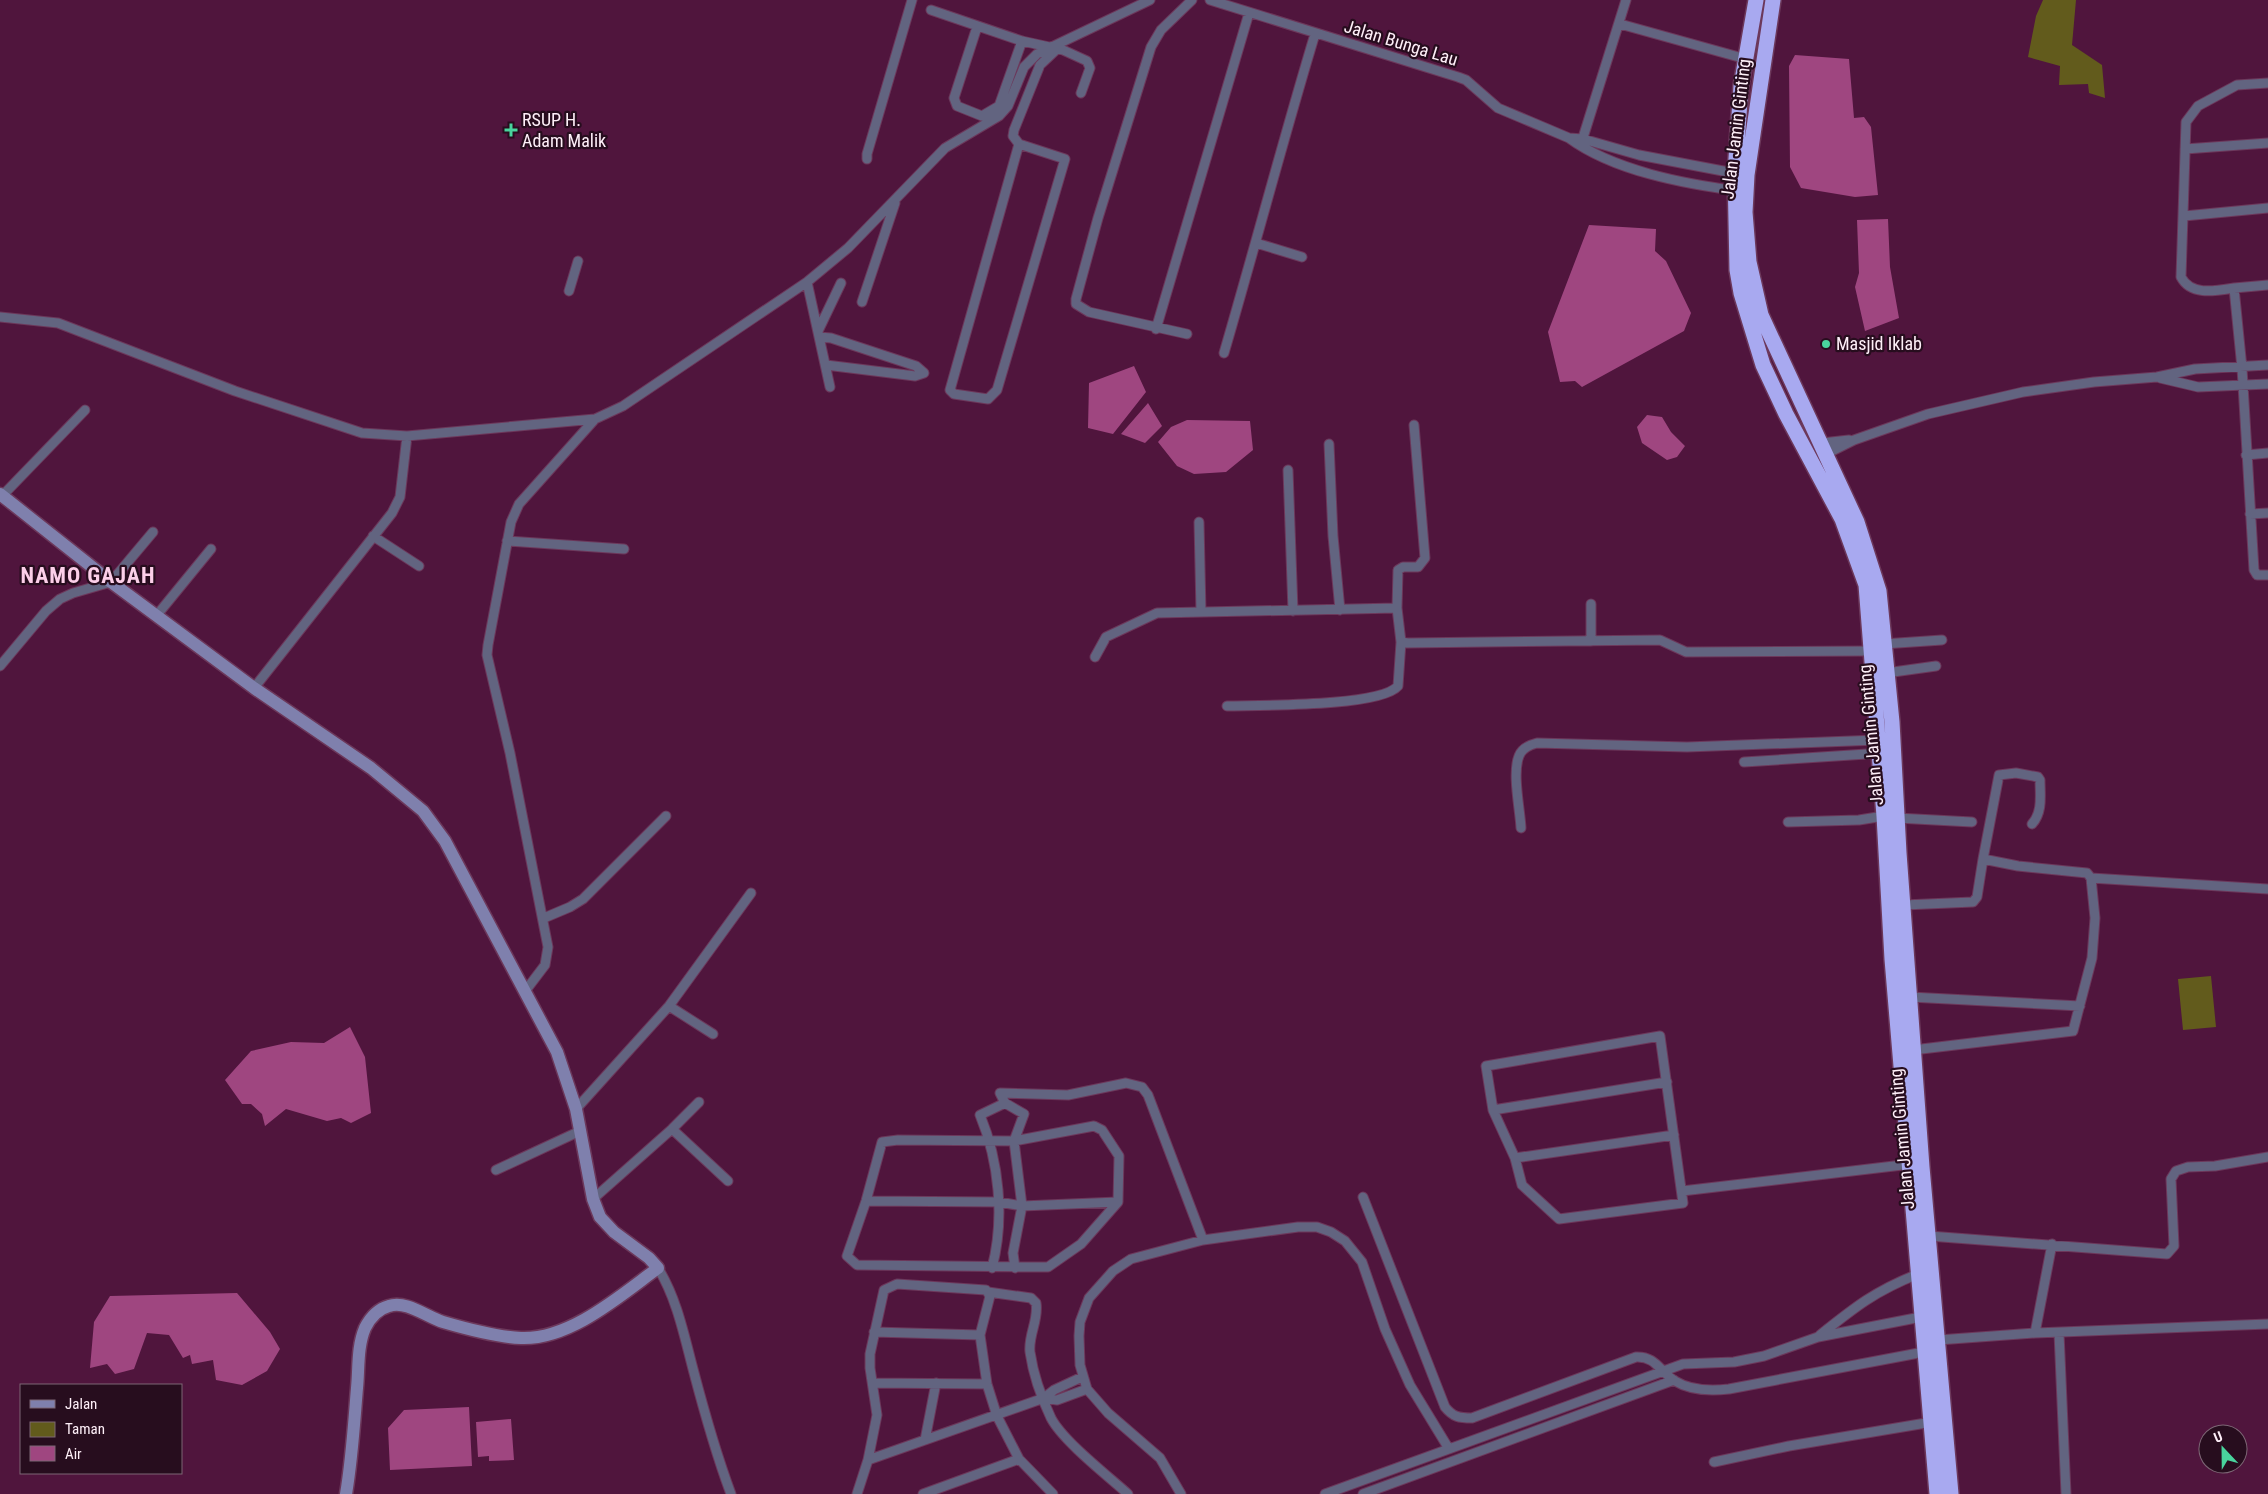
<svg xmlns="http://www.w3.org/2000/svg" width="2268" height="1494" viewBox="0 0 2268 1494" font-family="'Roboto Condensed',sans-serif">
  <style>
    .green { fill: #625b1c }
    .water { fill: #9f4680 }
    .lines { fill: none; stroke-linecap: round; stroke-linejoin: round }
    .street-casing { stroke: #6c385b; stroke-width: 11 }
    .secondary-casing { stroke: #6c385b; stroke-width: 15 }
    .highway-casing { stroke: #6c385b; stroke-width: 18 }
    .street { stroke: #626480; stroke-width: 9 }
    .secondary { stroke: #7f80ad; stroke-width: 12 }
    .highway { stroke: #a8a9f0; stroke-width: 15 }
    .poi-dot { fill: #49d49d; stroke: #270d1e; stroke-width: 2 }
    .labels { text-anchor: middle; stroke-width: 4.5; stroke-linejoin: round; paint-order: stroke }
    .street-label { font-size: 18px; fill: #feeff8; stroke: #270d1e }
    .poi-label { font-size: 18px; fill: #feeff8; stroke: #270d1e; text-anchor: start }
    .district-label { font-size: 22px; font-weight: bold; letter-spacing: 1px; fill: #fccfe9; stroke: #270d1e }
  </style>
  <rect width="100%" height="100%" fill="#50153d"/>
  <path class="green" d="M2043,0H2076L2072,45L2102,65L2105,98L2089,93L2088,84L2059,85L2060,66L2028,57L2036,16Z
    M2211,976L2216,1027L2183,1030L2178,979Z"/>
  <path class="water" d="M1795,55L1849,59L1854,118L1864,117L1871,127L1878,195L1855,197L1801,188L1790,167L1789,66Z
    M1888,219L1890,267L1899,318L1865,331L1855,287L1859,273L1857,220Z
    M1589,225L1656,229L1655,251L1666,261L1691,313L1684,331L1582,387L1575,381L1560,382L1548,332Z
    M1134,366L1146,392L1113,434L1088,428L1089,383Z
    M1148,403L1162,426L1145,443L1121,434Z
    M1647,415L1662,417L1671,432L1685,446L1677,457L1667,460L1642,443L1637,427Z
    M1187,420L1250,421L1253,450L1226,472L1194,474L1177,466L1158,442L1171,427Z
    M350,1027L365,1057L371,1113L351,1123L341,1118L327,1121L286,1109L265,1126L262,1114L251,1104H242L225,1080L251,1051L291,1042L324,1043Z
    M237,1293L270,1332L280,1349L267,1371L242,1385L216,1380L213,1360L192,1364L190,1355L183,1358L169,1335L147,1333L134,1369L115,1374L107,1364L90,1368L94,1322L110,1296Z
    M469,1407L472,1466L390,1470L388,1428L404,1410Z
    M511,1419L514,1460L489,1461V1456L478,1457L476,1422Z"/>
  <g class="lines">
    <defs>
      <path id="street" d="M1210,0L1458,77L1466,80L1498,108L1569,138L1583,139L1639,155L1739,174
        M931,10L1022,41L1063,50L1087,61L1090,68L1081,93
        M1620,24L1746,59
        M977,27L954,98L957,106L982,116L999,106L1022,41
        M1569,138C1614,171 1685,184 1739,191
        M1019,144L950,390L954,394L988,399L997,390L1065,159L1019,144L1013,136L1014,130L1040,65L1057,49
        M1581,144L1626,0
        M2185,149L2268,143
        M867,159V154L912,0
        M2184,216L2268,208
        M1256,243L1302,257
        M807,282L830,387
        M2268,285L2234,288L2242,368L2254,570L2257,575H2268
        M2234,288C2215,291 2191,296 2181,277L2186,122L2198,106L2237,85L2268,83
        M569,291L578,261
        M862,302L895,203
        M0,317L58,323L235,391L362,433L407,436L595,419L623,406L807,282L848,248L945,148L999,116L1008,106L1024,67L1037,54L1150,0
        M1156,329L1249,13
        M818,331L841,283
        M1187,334L1089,312L1076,304V299L1098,218L1151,47L1161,30L1192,0
        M819,337L831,338L916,366L924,373L915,376L826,365
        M1224,353C1255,247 1283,140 1315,34
        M2160,378L2198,387L2268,384
        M1822,443L1849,440
        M1329,444L1333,536L1340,610
        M1826,454L1854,440L1928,414L2023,392L2094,382L2157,377L2195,369L2268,365
        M2246,455L2268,453
        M1288,470L1293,611
        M2,496L85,410
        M2250,514L2268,513
        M1199,522L1201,612
        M373,536L419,566
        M507,541L624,549
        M1591,604V641
        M1397,608L1398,570L1403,567H1418L1425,558L1414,425
        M157,615L211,549
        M1883,644L1942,640
        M1095,657L1106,637L1157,613L1397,608L1401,642L1408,643L1660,640L1686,652L1872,651
        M0,666L46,611L60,599L73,593L111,582L153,532
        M1886,673L1936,666
        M254,688L392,513L400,497L407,436
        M1227,706C1259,705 1380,707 1398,686L1401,642
        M1744,762L1882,753
        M1897,818L1972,822
        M1788,822L1859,820L1884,816
        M1521,828C1520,809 1512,773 1519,756C1522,748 1529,745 1537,743L1687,747L1878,740
        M1983,859L1999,775L2016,773L2038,777L2040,780C2040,795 2043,812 2032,824
        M2091,878L2268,889
        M1904,905L1973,902L1977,897L1983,859L2018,866L2087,873L2091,878L2095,918L2092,958L2073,1031L1913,1050
        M544,918L570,907L583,899L666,816
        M526,990L545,965L548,947L510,753L487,655L488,645L511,522L519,504L595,419
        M1910,997L2080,1006
        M669,1006L713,1034
        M1660,1036L1683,1203L1559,1219L1522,1185L1515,1158L1493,1110L1486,1066Z
        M576,1109L669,1006L751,893
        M1493,1110L1667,1082
        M1094,1126L1102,1130L1119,1156L1118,1202L1081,1244L1048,1267L857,1265L847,1256L866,1201L882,1142L898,1140L1014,1141Z
        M672,1129L728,1181
        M1515,1158L1674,1135
        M496,1170L580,1131
        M1682,1191L1911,1164
        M1363,1197L1445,1407C1453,1417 1459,1418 1472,1418L1636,1357C1656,1356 1660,1372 1675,1381C1691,1391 1711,1391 1729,1389L1924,1352
        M593,1199L672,1129L699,1102
        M866,1201L999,1202L1022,1206L1118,1202
        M1929,1236L2167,1254L2174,1246L2171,1179L2176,1171L2188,1167L2215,1166L2268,1157
        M658,1268C677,1299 684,1335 693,1369C704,1411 716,1454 731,1494
        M992,1268C1005,1218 999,1161 980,1115L1005,1103
        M1015,1268L1013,1253L1022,1206L1014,1141L1024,1114L1005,1103L1000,1093L1068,1095L1126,1083L1142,1087L1148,1095L1203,1240
        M988,1292L1031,1298L1036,1303C1039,1320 1028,1335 1030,1352C1033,1373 1042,1399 1051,1418C1063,1441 1108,1476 1128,1494
        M874,1332L980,1335
        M2035,1333L2052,1244
        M2059,1333L2066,1494
        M1820,1335C1855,1307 1875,1291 1918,1274
        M1938,1340L2035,1333L2268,1324
        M873,1383L987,1384
        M1044,1398L1054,1390L1082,1377
        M925,1440L936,1383
        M868,1460L1044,1398L1057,1400L1087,1389
        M1714,1462L1789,1446L1932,1422
        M857,1494L868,1460L877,1415L870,1368V1354L884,1290L897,1284L986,1290L990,1296L980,1335L987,1384L997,1416L1019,1459L1053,1494
        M923,1494L1019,1459
        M1181,1494L1160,1458L1108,1413L1087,1389L1080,1365L1079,1336L1080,1322L1089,1298L1113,1271L1131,1259L1203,1240L1298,1227H1317L1331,1232L1345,1241L1362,1262L1385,1329L1410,1385L1449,1449
        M1325,1494L1683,1364L1734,1362L1764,1356L1818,1337L1921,1317
        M1363,1494L1674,1380"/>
      <path id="secondary" d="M0,494L111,582L254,688L371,768L423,811L445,841L557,1052L576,1109L593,1199L600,1217L614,1232L649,1258L658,1268C621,1295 570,1340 521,1338C496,1337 467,1329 443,1322C427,1317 406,1300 389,1306C378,1309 370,1318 365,1328C357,1347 359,1368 357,1388C354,1424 352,1459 346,1494"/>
      <path id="highway" d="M1756,0L1741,86L1735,173L1737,270L1741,293L1763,365L1786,414L1842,519L1866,585L1884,816L1892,959L1937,1494
        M1773,0L1747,175L1745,212L1749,262L1761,315L1857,522L1879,591L1892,722L1899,853L1922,1167L1951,1494"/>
    </defs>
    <use href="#street" class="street-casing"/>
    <use href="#secondary" class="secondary-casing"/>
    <use href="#highway" class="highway-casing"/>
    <use href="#street" class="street"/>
    <use href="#secondary" class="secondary"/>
    <use href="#highway" class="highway"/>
  </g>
  <g class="poi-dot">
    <path d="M508.5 122.5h5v5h5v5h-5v5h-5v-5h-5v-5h5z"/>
    <circle cx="1826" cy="344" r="5"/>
  </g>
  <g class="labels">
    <g class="street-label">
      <text transform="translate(1401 43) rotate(17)" y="6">Jalan Bunga Lau</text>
      <text transform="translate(1736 129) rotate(-83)" y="6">Jalan Jamin Ginting</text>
      <text transform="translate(1871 735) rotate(-95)" y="6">Jalan Jamin Ginting</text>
      <text transform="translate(1902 1139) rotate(-95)" y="6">Jalan Jamin Ginting</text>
    </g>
    <g class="poi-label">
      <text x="522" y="126">RSUP H.<tspan x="522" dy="21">Adam Malik</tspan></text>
      <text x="1836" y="350">Masjid Iklab</text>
    </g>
    <g class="district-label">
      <text x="88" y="583">NAMO GAJAH</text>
    </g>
  </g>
  <rect x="20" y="1384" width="162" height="90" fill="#270d1e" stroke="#7d6775"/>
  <rect x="30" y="1400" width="25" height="8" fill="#7f80ad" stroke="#7d6775"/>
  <text x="65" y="1409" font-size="15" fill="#feeff8">Jalan</text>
  <rect x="30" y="1422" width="25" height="15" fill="#625b1c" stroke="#7d6775"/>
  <text x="65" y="1434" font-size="15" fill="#feeff8">Taman</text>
  <rect x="30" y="1446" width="25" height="15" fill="#9f4680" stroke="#7d6775"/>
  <text x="65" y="1459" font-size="15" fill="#feeff8">Air</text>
  <g transform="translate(2223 1449) rotate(338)"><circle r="24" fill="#270d1e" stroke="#7d6775"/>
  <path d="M0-4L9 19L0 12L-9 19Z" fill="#49d49d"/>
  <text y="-8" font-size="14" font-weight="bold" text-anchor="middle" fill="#feeff8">U</text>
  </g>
</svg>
